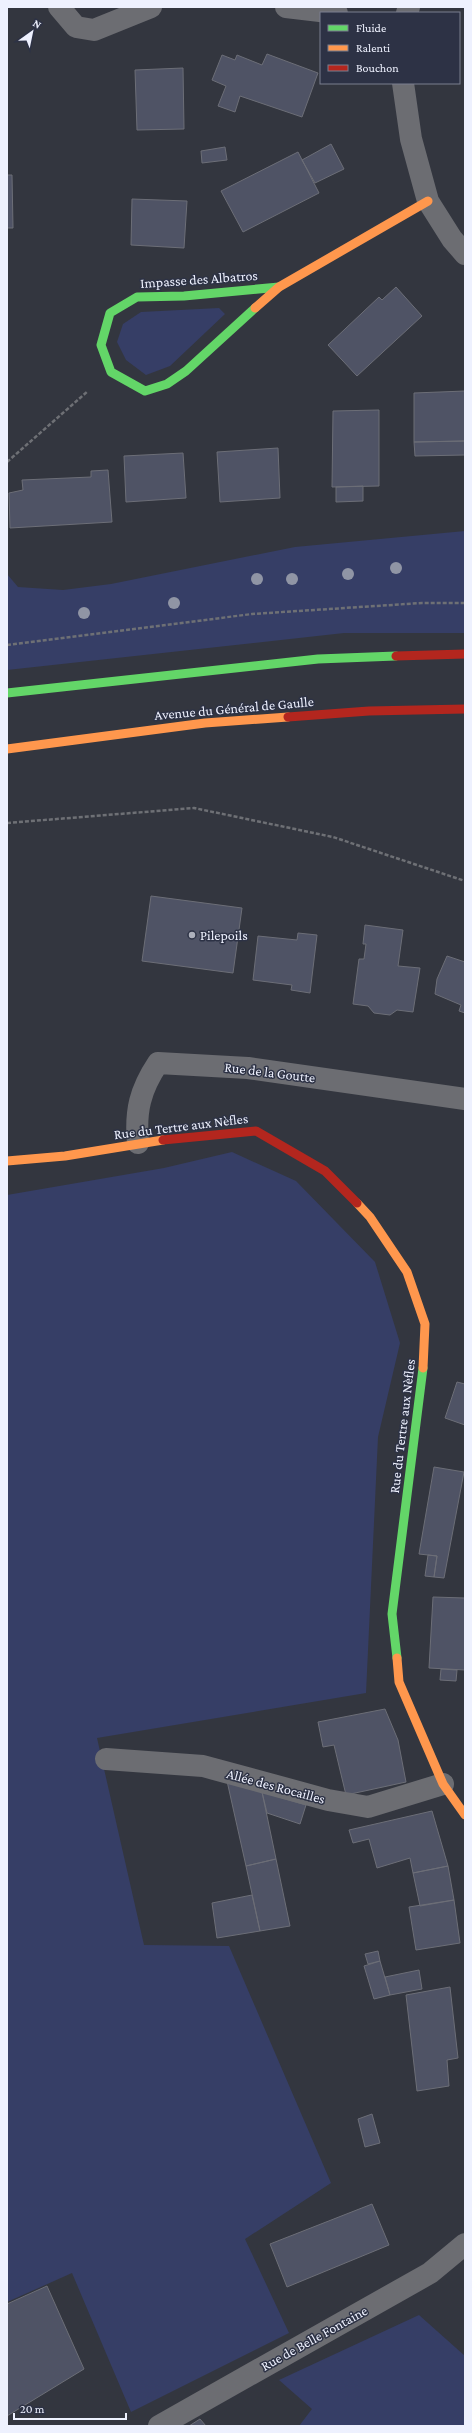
<svg xmlns="http://www.w3.org/2000/svg" width="472" height="2433" viewBox="0 0 472 2433" font-family="'Crimson Pro',serif">
  <style>
    .green { fill: #363e66 }
    .building { fill: #4f5365; stroke: #6c6e77 }
    .lines { fill: none; stroke-linecap: round; stroke-linejoin: round }
    .path { stroke: #6e7075; stroke-width: 2.5; stroke-dasharray: 4 2; stroke-linecap: butt }
    .street { stroke: #6c6d72; stroke-width: 22 }
    .fast { stroke: #63d668; stroke-width: 9 }
    .slow { stroke: #ff974d; stroke-width: 9 }
    .jam { stroke: #b3261e; stroke-width: 9 }
    .tree { fill: #9095a5 }
    .poi-dot { fill: #adb0bb; stroke: #2d3245; stroke-width: 1.5 }
    .labels { text-anchor: middle; stroke-width: 3; stroke-linejoin: round; paint-order: stroke }
    .street-label { font-size: 14px; fill: #eef1fe; stroke: #2d3245 }
    .poi-label { font-size: 14px; fill: #eef1fe; stroke: #2d3245; text-anchor: start }
  </style>
  <rect width="100%" height="100%" fill="#33363f"/>
  <path class="green" d="M219,308L225,314L170,366L146,375L126,360L117,342L123,324L141,312Z
    M465,531V633H344L7,670V574L18,587L63,590L111,584L295,547Z
    M232,1152L296,1181L375,1262L400,1343L378,1437L366,1693L97,1738L144,1945L229,1946L331,2183L245,2239L289,2333L131,2412L72,2273L7,2302V1195L164,1168Z
    M419,2315L465,2356V2426H299L312,2409L279,2380Z"/>
  <path class="building" d="M267,54L318,73L302,117L240,96L235,112L218,106L226,86L212,80L222,55L235,60L237,55L262,65Z
    M183,68L184,129L137,130L135,70Z
    M331,144L344,169L315,183L302,160Z
    M225,147L227,160L202,163L201,151Z
    M298,152L319,193L243,232L221,191Z
    M7,175H12L13,228H7Z
    M132,199L187,201L184,248L131,245Z
    M396,287L422,316L357,376L328,345L379,297L382,300Z
    M465,391V441L414,442V393Z
    M379,410V486L332,487L333,411Z
    M465,441V455L415,456L414,442Z
    M278,448L280,498L220,502L217,452Z
    M183,453L186,498L126,502L124,456Z
    M108,470L112,522L10,528L9,493L23,490L22,480L91,477V471Z
    M363,486V501L336,502V487Z
    M151,896L242,908L233,973L142,961Z
    M365,925L403,930L398,966L420,968L413,1012L397,1010L390,1015L374,1013L368,1006L353,1004L359,959H364L366,944H363Z
    M298,933L317,935L310,993L291,990L292,985L253,980L258,936L297,940Z
    M447,956L465,962V1013L459,1011L461,1005L435,994L437,979Z
    M457,1382L465,1384V1425L445,1418Z
    M434,1467L464,1472L444,1578L434,1577L437,1556L419,1554Z
    M428,1555L437,1556L434,1577L425,1576Z
    M433,1597L465,1598V1670L429,1668Z
    M441,1669L457,1670L456,1681L440,1680Z
    M385,1709L398,1740L406,1782L346,1795L334,1745L323,1747L318,1722Z
    M227,1781L262,1792L276,1859L246,1866Z
    M262,1792L306,1805L300,1824L267,1813Z
    M432,1811L448,1866L413,1873L410,1858L377,1868L369,1839L353,1843L349,1830Z
    M276,1859L290,1926L260,1931L246,1866Z
    M448,1866L454,1900L420,1906L413,1873Z
    M252,1895L260,1931L217,1938L212,1903Z
    M454,1900L460,1943L416,1950L409,1907Z
    M378,1951L380,1961L368,1964L365,1954Z
    M380,1961L390,1995L374,1999L364,1966Z
    M419,1970L422,1989L390,1995L385,1977Z
    M450,1987L458,2058L447,2060L449,2086L417,2091L406,1995Z
    M372,2114L380,2143L365,2147L358,2119Z
    M372,2204L389,2245L287,2287L270,2244Z
    M47,2286L84,2369L7,2416V2304Z
    M200,2419L206,2426H189Z"/>
  <g class="lines">
    <path class="path" d="M7,462L88,391
      M7,645L252,614L422,603H465
      M7,823L194,808L333,837L465,881"/>
    <path class="street" d="M59,7L76,27L94,30L151,7
      M286,7L337,13
      M407,13L409,7
      M403,83L411,139L428,201L452,239L465,254
      M138,1143C135,1111 140,1090 158,1063L248,1068L465,1099
      M106,1759L203,1766L328,1800L368,1807L443,1784
      M159,2426L430,2273L465,2244"/>
    <path class="fast" d="M255,308L186,371L167,384L145,391L111,372L101,345L110,313L137,297L184,296L279,287
      M7,693L318,659L396,656
      M397,1658L392,1614L423,1368"/>
    <path class="slow" d="M255,308L279,287L428,201
      M7,749L205,723L288,717
      M7,1161L65,1156L163,1140
      M357,1203L370,1217L407,1272L425,1324L423,1368
      M397,1658L399,1682L443,1784L465,1815"/>
    <path class="jam" d="M396,656L465,654
      M288,717L369,711L465,709
      M163,1140L256,1131L325,1171L357,1203"/>
  </g>
  <g class="tree">
    <circle cx="396" cy="568" r="6"/>
    <circle cx="348" cy="574" r="6"/>
    <circle cx="257" cy="579" r="6"/>
    <circle cx="292" cy="579" r="6"/>
    <circle cx="174" cy="603" r="6"/>
    <circle cx="84" cy="613" r="6"/>
  </g>
  <circle class="poi-dot" cx="192" cy="935" r="4"/>
  <g class="labels">
    <g class="street-label">
      <text transform="translate(199 279) rotate(-4)" y="5">Impasse des Albatros</text>
      <text transform="translate(234 708) rotate(-5)" y="5">Avenue du Général de Gaulle</text>
      <text transform="translate(270 1072) rotate(7)" y="5">Rue de la Goutte</text>
      <text transform="translate(181 1126) rotate(-7)" y="5">Rue du Tertre aux Nèfles</text>
      <text transform="translate(402 1426) rotate(-83)" y="5">Rue du Tertre aux Nèfles</text>
      <text transform="translate(276 1786) rotate(15)" y="5">Allée des Rocailles</text>
      <text transform="translate(314 2338) rotate(-29)" y="5">Rue de Belle Fontaine</text>
    </g>
    <g class="poi-label">
      <text x="200" y="940">Pilepoils</text>
    </g>
  </g>
  <rect width="472" height="2433" fill="none" stroke="#eef1fe" stroke-width="16"/>
  <rect x="320" y="12" width="140" height="72" fill="#2d3245" stroke="#7a7e8f"/>
  <rect x="328" y="25" width="20" height="6" fill="#63d668" stroke="#7a7e8f"/>
  <text x="356" y="32" font-size="12" fill="#eef1fe">Fluide</text>
  <rect x="328" y="45" width="20" height="6" fill="#ff974d" stroke="#7a7e8f"/>
  <text x="356" y="52" font-size="12" fill="#eef1fe">Ralenti</text>
  <rect x="328" y="65" width="20" height="6" fill="#b3261e" stroke="#7a7e8f"/>
  <text x="356" y="72" font-size="12" fill="#eef1fe">Bouchon</text>
  <g transform="translate(32 32) rotate(33)" stroke="#2d3245" stroke-width="3" paint-order="stroke">
  <path d="M0-3L7 15L0 10L-7 15Z" fill="#eef1fe"/>
  <text y="-6" font-size="11" font-weight="bold" text-anchor="middle" fill="#eef1fe">N</text>
  </g>
  <path d="M14 2413v6h112v-6" fill="none" stroke="#eef1fe" stroke-width="2"/>
  <text x="20" y="2413" font-size="12" fill="#eef1fe" stroke="#2d3245" stroke-width="3" paint-order="stroke">20 m</text>
</svg>
